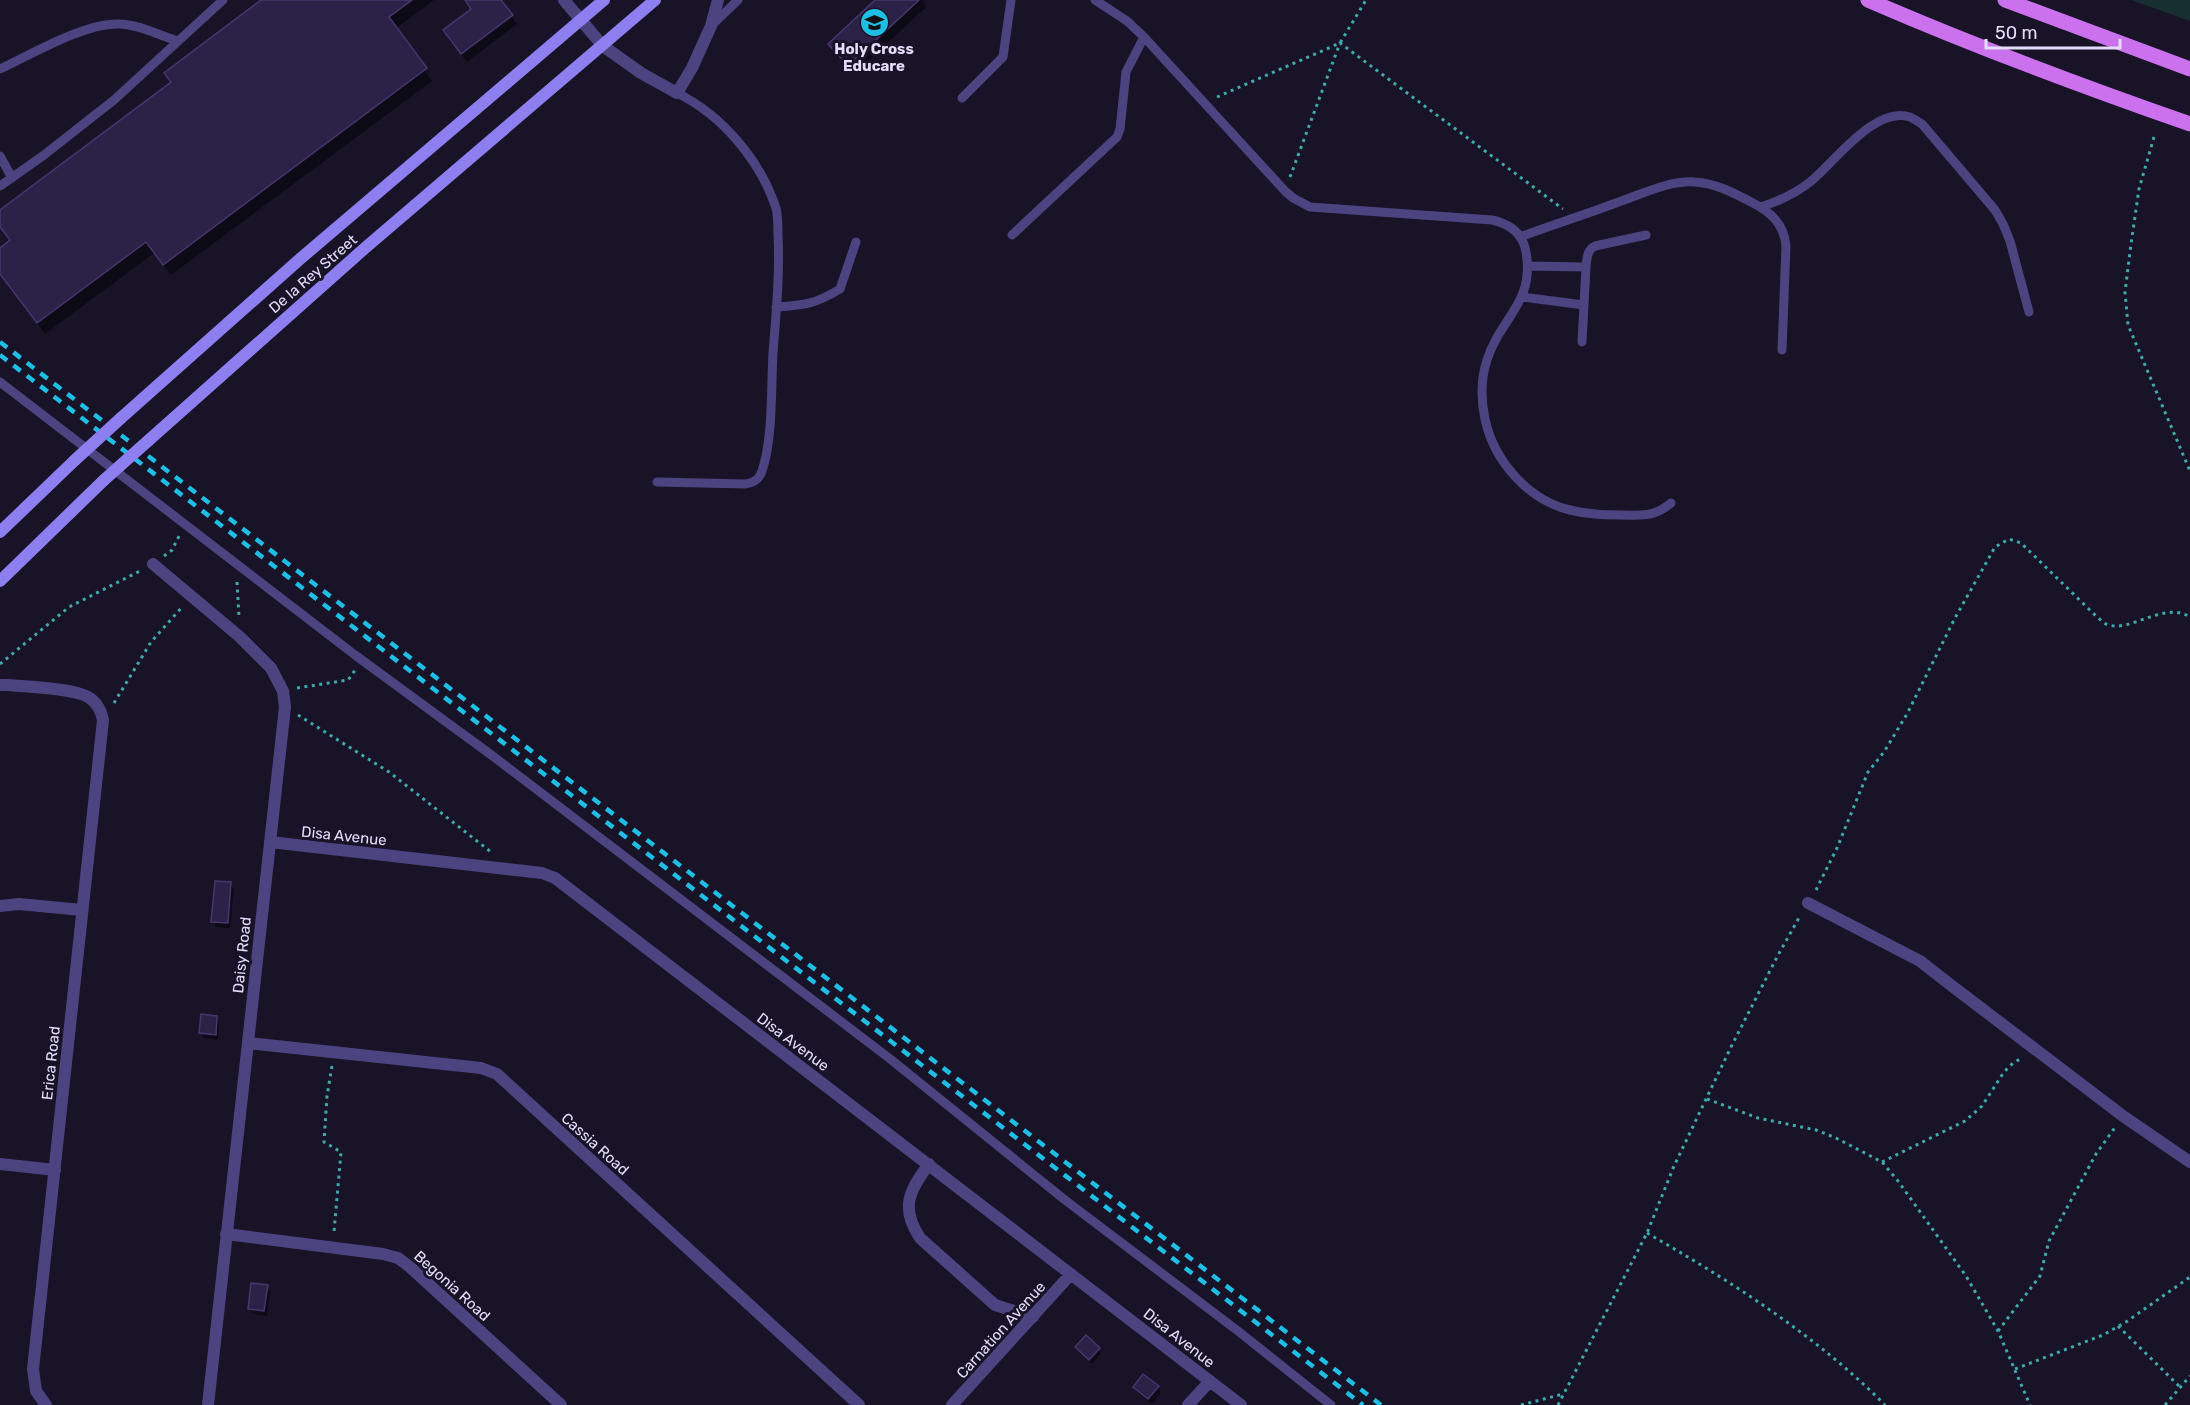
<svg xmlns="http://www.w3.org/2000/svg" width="2190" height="1405" viewBox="0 0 2190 1405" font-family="Rubik,sans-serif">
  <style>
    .green { fill: #172f30 }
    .shadow { fill: #0007 }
    .building { fill: #2c2146; stroke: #47366f; stroke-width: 1.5 }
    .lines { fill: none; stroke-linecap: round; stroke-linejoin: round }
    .path { stroke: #3fa9ad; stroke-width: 3; stroke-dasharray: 3 4.5; stroke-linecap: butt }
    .lane { stroke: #4c4480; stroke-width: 9 }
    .street { stroke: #4c4480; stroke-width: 12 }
    .secondary { stroke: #8d7ff0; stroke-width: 12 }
    .primary { stroke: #cb71ee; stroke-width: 15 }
    .rail { stroke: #1fbee5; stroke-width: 4.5; stroke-dasharray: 9 8; stroke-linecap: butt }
    .secondary-bridge { stroke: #8d7ff0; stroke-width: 12 }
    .labels { text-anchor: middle; stroke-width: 6; stroke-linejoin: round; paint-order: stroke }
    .poi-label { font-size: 15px; font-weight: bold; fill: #e3ddfb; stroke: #181327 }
    .street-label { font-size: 15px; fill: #e3ddfb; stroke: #181327 }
  </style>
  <rect width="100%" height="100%" fill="#181327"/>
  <path class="green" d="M2131,0H2190V21Z"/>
  <path class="shadow" d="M264,0H434L395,29L432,81L171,275L154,253L45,334L0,274V249L11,242L0,227V212L172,83Z
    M465,0H500L517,24L467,62L450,39L472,10Z
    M878,0H922L926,7L854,74L835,53L830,45Z
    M230,884L234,889L230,928L216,927L213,921Z
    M216,1017L219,1023L218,1040L204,1038L201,1033Z
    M267,1286L270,1292L267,1316L253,1314L249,1308Z
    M1077,1347L1098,1349L1101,1354L1092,1364Z
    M1135,1387H1157L1161,1392L1152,1404L1138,1393Z"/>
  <path class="building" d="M261,0H412L389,17L427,68L163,265L146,242L37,323L0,274V248L10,240L0,227V210L171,82L164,73Z
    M465,0H501L513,15L461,54L443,30L471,9Z
    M875,0H919L848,66L828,44Z
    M215,881L231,882L228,923L211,922Z
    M201,1014L217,1016L216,1035L199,1033Z
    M251,1283L268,1285L264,1311L248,1309Z
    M1086,1335L1100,1348L1089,1360L1075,1347Z
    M1143,1374L1159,1386L1148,1399L1133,1387Z"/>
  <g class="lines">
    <path class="path" d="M1217,97L1340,43L1366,0
      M2154,137L2139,189L2131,244L2125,292L2128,325L2190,471
      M1290,177L1340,43L1563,209
      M164,556L172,550L179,536
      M237,582L239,617
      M0,664L69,607L140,571
      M297,688L348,680L356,669
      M114,703L151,642L183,606
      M298,715L389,772L491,852
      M1816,890L1837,848L1868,772L1884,752L1907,714L1955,618L1995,547L2009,539L2021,543L2097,617C2101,620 2104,624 2109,625C2131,632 2164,601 2190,617
      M332,1066L327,1096L324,1142L341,1152L334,1232
      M1707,1099L1758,1118L1816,1130L1836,1138L1882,1162L1898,1181L1966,1276L1998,1331L2030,1405
      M1882,1162L1965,1121L1982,1106L2004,1072L2013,1063L2022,1058
      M1647,1233C1729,1280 1818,1337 1885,1405
      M2118,1326L2180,1387
      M1998,1331L2040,1276L2049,1241L2096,1154L2116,1126
      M2015,1369L2103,1335L2126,1322L2190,1277
      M1521,1405L1563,1394
      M1558,1405L1647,1233L1674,1166L1731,1047L1777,957L1800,916
      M2165,1405L2190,1376"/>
    <path class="lane" d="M1095,0L1127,21L1144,37L1285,191L1293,198L1310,207L1492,220C1510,224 1523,234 1526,252C1535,303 1500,318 1487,360C1481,378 1481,400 1485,419C1494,461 1528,500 1570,510C1586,514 1604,515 1620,515C1642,515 1653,518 1671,503
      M712,25L738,0
      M0,69C32,54 86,22 120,24C137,24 161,36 178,41
      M962,98L1003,57L1011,0
      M0,156L12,178
      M0,186L44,155L114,100L223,0
      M1761,207C1779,201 1795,194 1810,182C1834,163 1875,105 1910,117C1914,119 1919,122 1922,124L1995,210L2003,224L2010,241L2029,312
      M1012,235L1117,137L1120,129L1126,72L1144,37
      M1520,237C1552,225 1584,215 1616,203C1640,195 1669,180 1695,182C1715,183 1734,193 1751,202C1771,212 1784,224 1786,246L1782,350
      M1528,266L1586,267C1587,258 1587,250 1595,246L1646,235
      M1522,297L1584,305
      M776,307C806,305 815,304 840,289L856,242
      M1582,342L1586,267
      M0,382L355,655L490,754L889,1058L1065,1200L1238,1331L1331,1405
      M657,482L746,484C754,482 759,480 762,471C773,439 771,388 773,353C776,314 780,274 778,235C778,226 778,216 776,208C760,160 722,115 677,93"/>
    <path class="street" d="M564,0L603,46L641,73L677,93L692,68L711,26L718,0
      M153,564L240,637L271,668L283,691L285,707L208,1405
      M0,685H8C27,687 73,688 88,697C97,702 101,710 103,720L33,1369L36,1391L46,1405
      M270,842L542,873L555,878L1241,1405
      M1808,903L1920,961L1952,986L2123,1116L2190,1162
      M0,906L19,904L82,910
      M248,1043L481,1068L497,1074L859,1405
      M0,1164L55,1170
      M929,1164C909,1191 900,1208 920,1238L995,1305L1033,1317
      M226,1234L383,1254L398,1258L410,1267L561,1405
      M952,1405L1071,1274
      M1188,1405L1210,1381"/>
    <path class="secondary" d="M121,418L300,259L604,0
      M149,440L365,248L655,0
      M0,532L75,460
      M0,581L104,480"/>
    <path class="primary" d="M1868,0C1974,46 2081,86 2190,124
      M2005,0L2190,69"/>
    <path class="rail" d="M0,342L1381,1405
      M0,355L1363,1405"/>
    <path class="secondary-bridge" d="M75,460L121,418
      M104,480L149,440"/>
  </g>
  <defs>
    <symbol id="school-disc" viewBox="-11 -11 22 22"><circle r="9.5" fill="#1fbee5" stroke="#181327"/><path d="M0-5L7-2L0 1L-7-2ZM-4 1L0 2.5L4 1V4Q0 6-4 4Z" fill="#111"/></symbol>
  </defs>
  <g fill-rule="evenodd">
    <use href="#school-disc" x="858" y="6" width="33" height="33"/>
  </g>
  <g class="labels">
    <g class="poi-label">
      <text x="874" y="54">Holy Cross<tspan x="874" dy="17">Educare</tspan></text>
    </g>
    <g class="street-label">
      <text transform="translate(313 274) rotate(-41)" y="5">De la Rey Street</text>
      <text transform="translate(344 836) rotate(6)" y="5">Disa Avenue</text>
      <text transform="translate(242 955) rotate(-84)" y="5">Daisy Road</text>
      <text transform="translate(793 1042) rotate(37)" y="5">Disa Avenue</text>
      <text transform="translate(51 1063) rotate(-84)" y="5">Erica Road</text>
      <text transform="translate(595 1144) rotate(42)" y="5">Cassia Road</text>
      <text transform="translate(452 1286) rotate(42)" y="5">Begonia Road</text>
      <text transform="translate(1001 1330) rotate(-48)" y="5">Carnation Avenue</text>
      <text transform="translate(1179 1338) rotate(38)" y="5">Disa Avenue</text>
    </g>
  </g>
  <path d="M1986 39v9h134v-9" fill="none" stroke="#e3ddfb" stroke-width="3"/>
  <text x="1995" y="39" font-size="18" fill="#e3ddfb" stroke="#181327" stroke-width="4.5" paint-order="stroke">50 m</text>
</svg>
